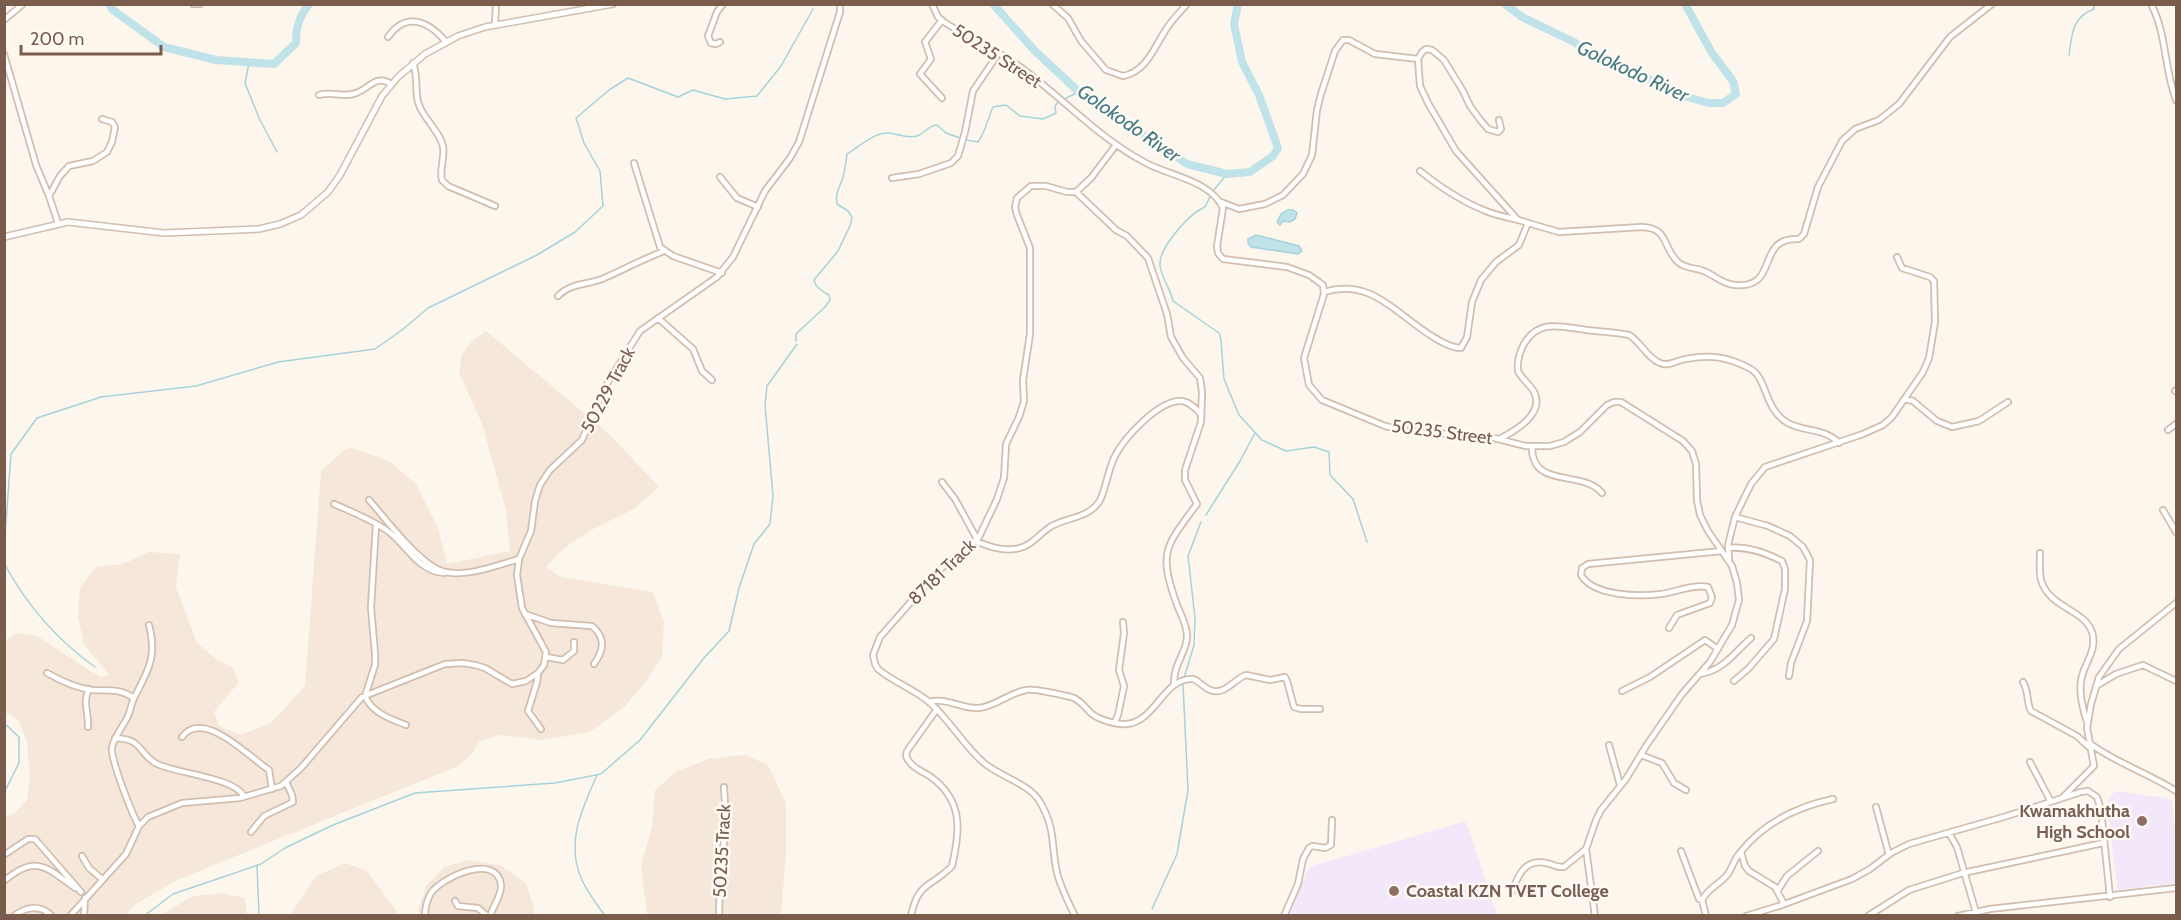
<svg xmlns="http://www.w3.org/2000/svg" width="2181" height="920" viewBox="0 0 2181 920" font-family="Cabin,sans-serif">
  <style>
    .residential { fill: #f5e8da }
    .education { fill: #f3e8fa }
    .water { fill: #bfe3e8; stroke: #a5d3da; stroke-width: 1.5 }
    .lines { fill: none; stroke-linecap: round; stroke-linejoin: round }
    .stream { stroke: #a5d3da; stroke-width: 1.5 }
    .river { stroke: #bfe3e8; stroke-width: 8 }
    .minor-casing { stroke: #d1beb0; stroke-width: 8 }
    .tertiary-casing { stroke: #d1beb0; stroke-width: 8 }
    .minor { stroke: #fff; stroke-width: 4.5 }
    .tertiary { stroke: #fff; stroke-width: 5 }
    .education-dot { fill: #8d6e63; stroke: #fffaf3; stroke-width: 2 }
    .labels { text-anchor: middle; stroke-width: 5; stroke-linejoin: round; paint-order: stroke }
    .street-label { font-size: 18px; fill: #7a5c4d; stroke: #fffaf3 }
    .education-label { font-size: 18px; font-weight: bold; fill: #785e54; stroke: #fffaf3; text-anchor: end }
    .water-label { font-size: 20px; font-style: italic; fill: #437c86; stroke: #fffaf3 }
  </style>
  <rect width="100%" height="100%" fill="#fdf6ec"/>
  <path class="residential" d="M486,331L608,433L659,487L634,509L589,531L562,550L546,567L561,577L653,592L664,622L662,656L644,684L624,707L590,732L543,740L501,735L479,742L471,755L458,766L177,880L136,904L125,915H5V817L14,814L27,800L30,778L27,742L18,720L5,712L4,641L16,633L37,636L100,677L109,675L84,644L78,617L80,587L96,567L123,564L149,552L180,554L176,587L197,643L215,658L233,668L239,682L214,712L219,726L241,735L271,723L305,686L321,471L344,450L351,448L389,461L416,484L438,528L447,564L510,551L506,510L482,424L459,372L462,354L472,341Z
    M745,755L768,765L786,803V856L781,915H647L641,866L652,826L655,790L676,772L708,759Z
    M469,860L500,865L526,883L533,905L534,915L421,916L418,911L426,886L444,867Z
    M345,863L367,871L396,910L398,915H290L316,876Z
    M222,893L245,898L247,915H163L171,909L193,896Z"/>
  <path class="education" d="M2115,791L2166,798L2172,800L2176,841V883L2117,890L2107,802Z
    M1466,821L1497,915H1289L1309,867Z"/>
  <path class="water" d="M1288,210H1293L1297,213L1295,219L1290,222L1283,221L1280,225L1277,222L1281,214Z
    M1256,235L1299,246L1302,251L1298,254L1251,247L1248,243V239Z"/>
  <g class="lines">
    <path class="stream" d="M2069,55C2072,34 2072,17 2094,9V4
      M249,63L245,83L259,118L277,152
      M1064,99L1079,92
      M966,140L978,142C985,133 988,118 993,107L1006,105L1020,116L1043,119L1056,113L1055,106L1059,101
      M1213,191L1227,174
      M1210,197L1205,207C1190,213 1158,248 1160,266C1162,279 1170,288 1173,301L1219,333L1221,340L1224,379L1239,415L1262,440L1286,451L1314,447L1329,452L1330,475L1353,499L1367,542
      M796,341V334L825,307L830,300L829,295C823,292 815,287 814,280L838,251L850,226L852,217L848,211L837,204C835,194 839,189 842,180C845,172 846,162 847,154C859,147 874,132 889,133C898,134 908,139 917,136C925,133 929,125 937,125L946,133L960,138
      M1206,515L1240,461L1255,433
      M4,550L11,454L37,418L101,397L196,386L278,362L375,349L402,330L428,308L537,255L575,232L603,206L600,171L584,143L576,118L609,90L628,78L678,97L693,90L725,99L757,96L781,66L813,9
      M4,563C26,604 57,640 95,667
      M1184,678L1194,645L1195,618L1188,556L1201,522
      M4,723L19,737V763L4,793
      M597,775C582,809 565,843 582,880C587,892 597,904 605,916
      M257,866L259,916
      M1152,909L1177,854L1188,790L1183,684
      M144,916L173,894L261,864L285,848L333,825L415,793L555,783L601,774L640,740L704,658L729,631L739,588L754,544L770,524L773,496L765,405L767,386L797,344"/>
    <path class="river" d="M109,4L113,10L164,47L216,60L274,64L296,43C296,27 299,17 309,4
      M993,4L1035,51L1079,92L1187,164L1227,174L1250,172L1273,156L1278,148L1259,95L1242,62L1234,24L1238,4
      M1505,4L1522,17L1574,42L1594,56L1644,76L1671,92L1708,103H1723L1736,94L1733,81L1712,53L1685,4"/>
    <defs>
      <path id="minor" d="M193,4H200
        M932,4L938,17L944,22C968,38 996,49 1019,66C1062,97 1098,138 1146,163C1170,176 1210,180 1223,208L1217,246L1218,253L1223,259L1287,267L1309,275L1323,285L1324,294L1304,358L1309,385L1322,400L1385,426L1407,431L1490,437L1526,446H1550L1564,442L1580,432L1607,405L1614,402H1621L1683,441L1692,451L1696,464L1697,500L1700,515L1708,531L1732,566L1737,583L1739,600L1732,625L1710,662L1682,694L1646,746L1626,779L1601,810L1596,820L1586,849L1595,916
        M1052,4L1068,18L1081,41L1106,70L1123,76C1146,72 1154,48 1165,31C1171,21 1179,13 1187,4
        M2151,4C2167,34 2164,69 2176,100
        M4,20L23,4
        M942,20L925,42L931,59L920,74L942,98
        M495,25L496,4
        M388,37C406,11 429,21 446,42
        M720,42L716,44L711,43L708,36L717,12L723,4
        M4,54L36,165L49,196L58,223
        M413,63C419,79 414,93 419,105C424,119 441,133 443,147C445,158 439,169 442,180L448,186L495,206
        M319,95C331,91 341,97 353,94C368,91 375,73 391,84
        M1499,120L1501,129L1498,132L1488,129L1481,121L1470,106L1463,91L1444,60L1432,50L1426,49L1422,52L1418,59L1420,86L1428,103L1456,151L1517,219
        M634,163L660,247L673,256L722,273
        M1420,171C1440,187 1463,202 1486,211C1500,217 1515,218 1528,223
        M720,177L737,198L758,207
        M892,178L919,174L951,163L958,156L965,132L973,91L998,54
        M1076,192L1116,230L1127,236L1148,258L1167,314L1171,337L1183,358L1200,378L1202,392L1201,422L1185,470V480L1197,504C1165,547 1158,552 1177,605C1181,615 1187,625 1187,636C1187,653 1173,663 1174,685
        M49,196L60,176L69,166L93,161L107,152L112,142L115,127L112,122L102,119
        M1221,202L1239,209L1265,204L1283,195L1303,174L1312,155L1317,110L1321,94L1335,51L1343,40H1349L1375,54L1418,59
        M1324,292C1373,277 1397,316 1435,338C1443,343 1452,348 1461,348L1467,337L1472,302L1481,280L1496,262L1519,245L1528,223L1559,232L1642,227C1670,228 1662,249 1679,263C1686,268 1694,268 1701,270C1714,274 1721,284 1735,285C1781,289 1754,237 1799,239L1804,234L1818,187L1842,141L1855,129L1879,120L1899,104L1950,37L1992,4
        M558,296C570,283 587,285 602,279C623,270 643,259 664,251
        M658,318L693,349L702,371L712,380
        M2175,391L2176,390
        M1904,399L1913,401L1937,421L1952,427L1979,421L2008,402
        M2168,430L2176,424
        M1499,439C1515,431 1547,413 1533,390C1528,383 1522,379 1518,371C1517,361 1519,353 1524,344C1539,318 1562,327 1587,330C1601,332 1615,332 1629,335C1641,342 1647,358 1660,363C1669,367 1677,360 1686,359C1710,354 1728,357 1749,368C1768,377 1763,409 1788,423C1804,432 1825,428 1839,443
        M1532,446C1531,490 1583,469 1602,493
        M942,482L955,499L977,539
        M369,500C386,519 422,568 446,572C468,577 498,565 519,559
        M334,504C352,512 373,520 389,532C407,546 418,571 444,573
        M2163,510L2176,532
        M1735,517L1768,526L1790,536L1803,547L1810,560L1807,621L1791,663L1789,676
        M376,524L371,607L375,654V665L365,696C371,712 390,719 406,725
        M975,541C988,546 1001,551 1015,549C1031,547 1038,535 1050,527C1066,517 1087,519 1099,502C1105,493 1108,470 1114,458C1123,439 1159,399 1182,401C1190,402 1196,409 1201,414
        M1728,548C1747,546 1764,552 1782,561L1785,569V589L1774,639L1749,668L1734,681
        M2040,553C2040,561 2039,572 2041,580C2049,608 2084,609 2092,632C2098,651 2083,664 2081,681C2079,694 2083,710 2087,722
        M1729,559L1728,545L1735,517L1751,484L1765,467L1863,434L1883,425L1892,417L1923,372L1929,358L1935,322L1934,281L1930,277L1902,268L1897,257
        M525,614L551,623L592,626C606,638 604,650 594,664
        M1669,628L1677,615L1710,603L1712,597L1708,587C1693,584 1676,592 1661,594C1639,597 1593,596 1581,575L1582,568L1588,564L1722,551
        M546,657L563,660L574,651V642
        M47,673C61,681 76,688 92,690C110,691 118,688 134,698
        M538,673L537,682L528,711L541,729
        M1700,674C1724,670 1734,653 1751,638
        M2023,682C2029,691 2026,702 2031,711L2077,736L2089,747
        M2096,686L2116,674L2143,665L2176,681
        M1622,691L1650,677L1705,640L1718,649
        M929,702C947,697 961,709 979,708C996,706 1009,693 1026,690C1031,688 1063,695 1071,697C1080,699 1085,708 1092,714C1100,720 1117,725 1127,724C1156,721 1164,677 1193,679C1199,681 1203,687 1210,690C1225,696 1234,679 1246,675L1270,680L1285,677L1287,681L1294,707L1301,709H1320
        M1115,722L1118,715L1124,686L1119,670L1124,633L1123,622
        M88,727C89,713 82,702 89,689
        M182,737C203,708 249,757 269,770L272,789
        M115,738C144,739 137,753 157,764C175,773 237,778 244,797
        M2089,743C2116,763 2148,773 2176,791
        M1609,745L1620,785
        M1641,755L1662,763L1674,783L1686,790
        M2030,762L2051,802
        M2062,798L2094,766L2087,728L2091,704L2099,677L2119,649L2176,603
        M1876,807L1889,855
        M139,826C132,814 110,758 112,747C115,736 122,728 127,718C131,711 131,703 135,696C149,669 157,656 149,625
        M251,832L264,816L293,802L292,795L286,782
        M1949,833L1957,847L1977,916
        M1681,851L1699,899L1702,900L1706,916
        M1741,852L1745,866L1749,871L1775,887L1784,904
        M4,855L28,839H35L81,892
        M82,856L89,868L102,879
        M4,881C36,854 46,867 75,888
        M1778,890L1787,876L1818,851
        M1512,891C1518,876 1525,858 1546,863C1553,864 1557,868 1564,867L1586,849
        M1702,900C1709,887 1719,885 1728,874C1732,868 1734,860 1739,854C1762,824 1796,807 1833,799
        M455,901L458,906L478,908L487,916
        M15,915C28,906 41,905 52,916
        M70,916L126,854L139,826L148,817L182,803L240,798L281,786L301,768L362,697L445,664L463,663L475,665L485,668L512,684L526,681L538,673L544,665L546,652L522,608L517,575L519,559L531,531L535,501L540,485L550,470L582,440L605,387L640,331L717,277L733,257L765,191L790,158L799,142L840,12V4
        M84,916L85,898
        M425,916C425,908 427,900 431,893C442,877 497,852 501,885C502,895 493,906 490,916
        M719,916L720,878L726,822L724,787
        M911,916C918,881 931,888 952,866C960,832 964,801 931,777C922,771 910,767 906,756L907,751L937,709
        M1075,916C1068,902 1061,888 1057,873C1051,846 1056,829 1040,802C1030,784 1001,777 984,763C963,745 950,720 929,702C914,689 893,682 878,669L875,664L873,655L880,637L939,570L964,551L979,537L997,499L1004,478L1006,444L1019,417L1024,401L1023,380L1030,334V248L1017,215L1015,207L1017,198L1031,186H1046L1067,192H1076L1091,178L1116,145
        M1284,916L1298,884L1303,859L1309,848L1312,846L1325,848L1331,845L1332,820
        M1746,916L1782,905L1852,879L1870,869L1891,853L1909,844L2007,816L2081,792L2088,791L2097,797L2101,810L2110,897
        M1868,916L1909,890L1963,873L2103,843
        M1958,916L1990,909L2176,888"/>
      <path id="tertiary" d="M4,237L68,222L164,233L259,229L280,224L301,215L328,192L340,175L382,96L398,77L425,54L458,36L485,27L613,4"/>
    </defs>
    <use href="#minor" class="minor-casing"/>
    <use href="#tertiary" class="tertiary-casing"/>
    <use href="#minor" class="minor"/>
    <use href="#tertiary" class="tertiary"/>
  </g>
  <g class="education-dot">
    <circle cx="2142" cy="821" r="6"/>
    <circle cx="1394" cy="891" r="6"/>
  </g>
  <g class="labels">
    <g class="street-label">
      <text transform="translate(997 56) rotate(33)" y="6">50235 Street</text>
      <text transform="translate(608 390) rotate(-62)" y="6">50229 Track</text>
      <text transform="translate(1442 432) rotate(7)" y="6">50235 Street</text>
      <text transform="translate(942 572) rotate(-44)" y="6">87181 Track</text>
      <text transform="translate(722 851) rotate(-87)" y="6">50235 Track</text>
    </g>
    <g class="education-label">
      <text x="2130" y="817">Kwamakhutha<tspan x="2130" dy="21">High School</tspan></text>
      <text x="1406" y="897" text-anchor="start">Coastal KZN TVET College</text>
    </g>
    <g class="water-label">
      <text transform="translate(1633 71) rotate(25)" y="7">Golokodo River</text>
      <text transform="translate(1129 123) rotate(35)" y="7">Golokodo River</text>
    </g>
  </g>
  <rect width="2181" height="920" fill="none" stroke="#7a5c4d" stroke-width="12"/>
  <path d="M21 45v9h140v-9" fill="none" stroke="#7a5c4d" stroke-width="3"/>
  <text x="30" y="45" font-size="18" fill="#7a5c4d" stroke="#fffaf3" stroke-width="4.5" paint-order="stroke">200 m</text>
</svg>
